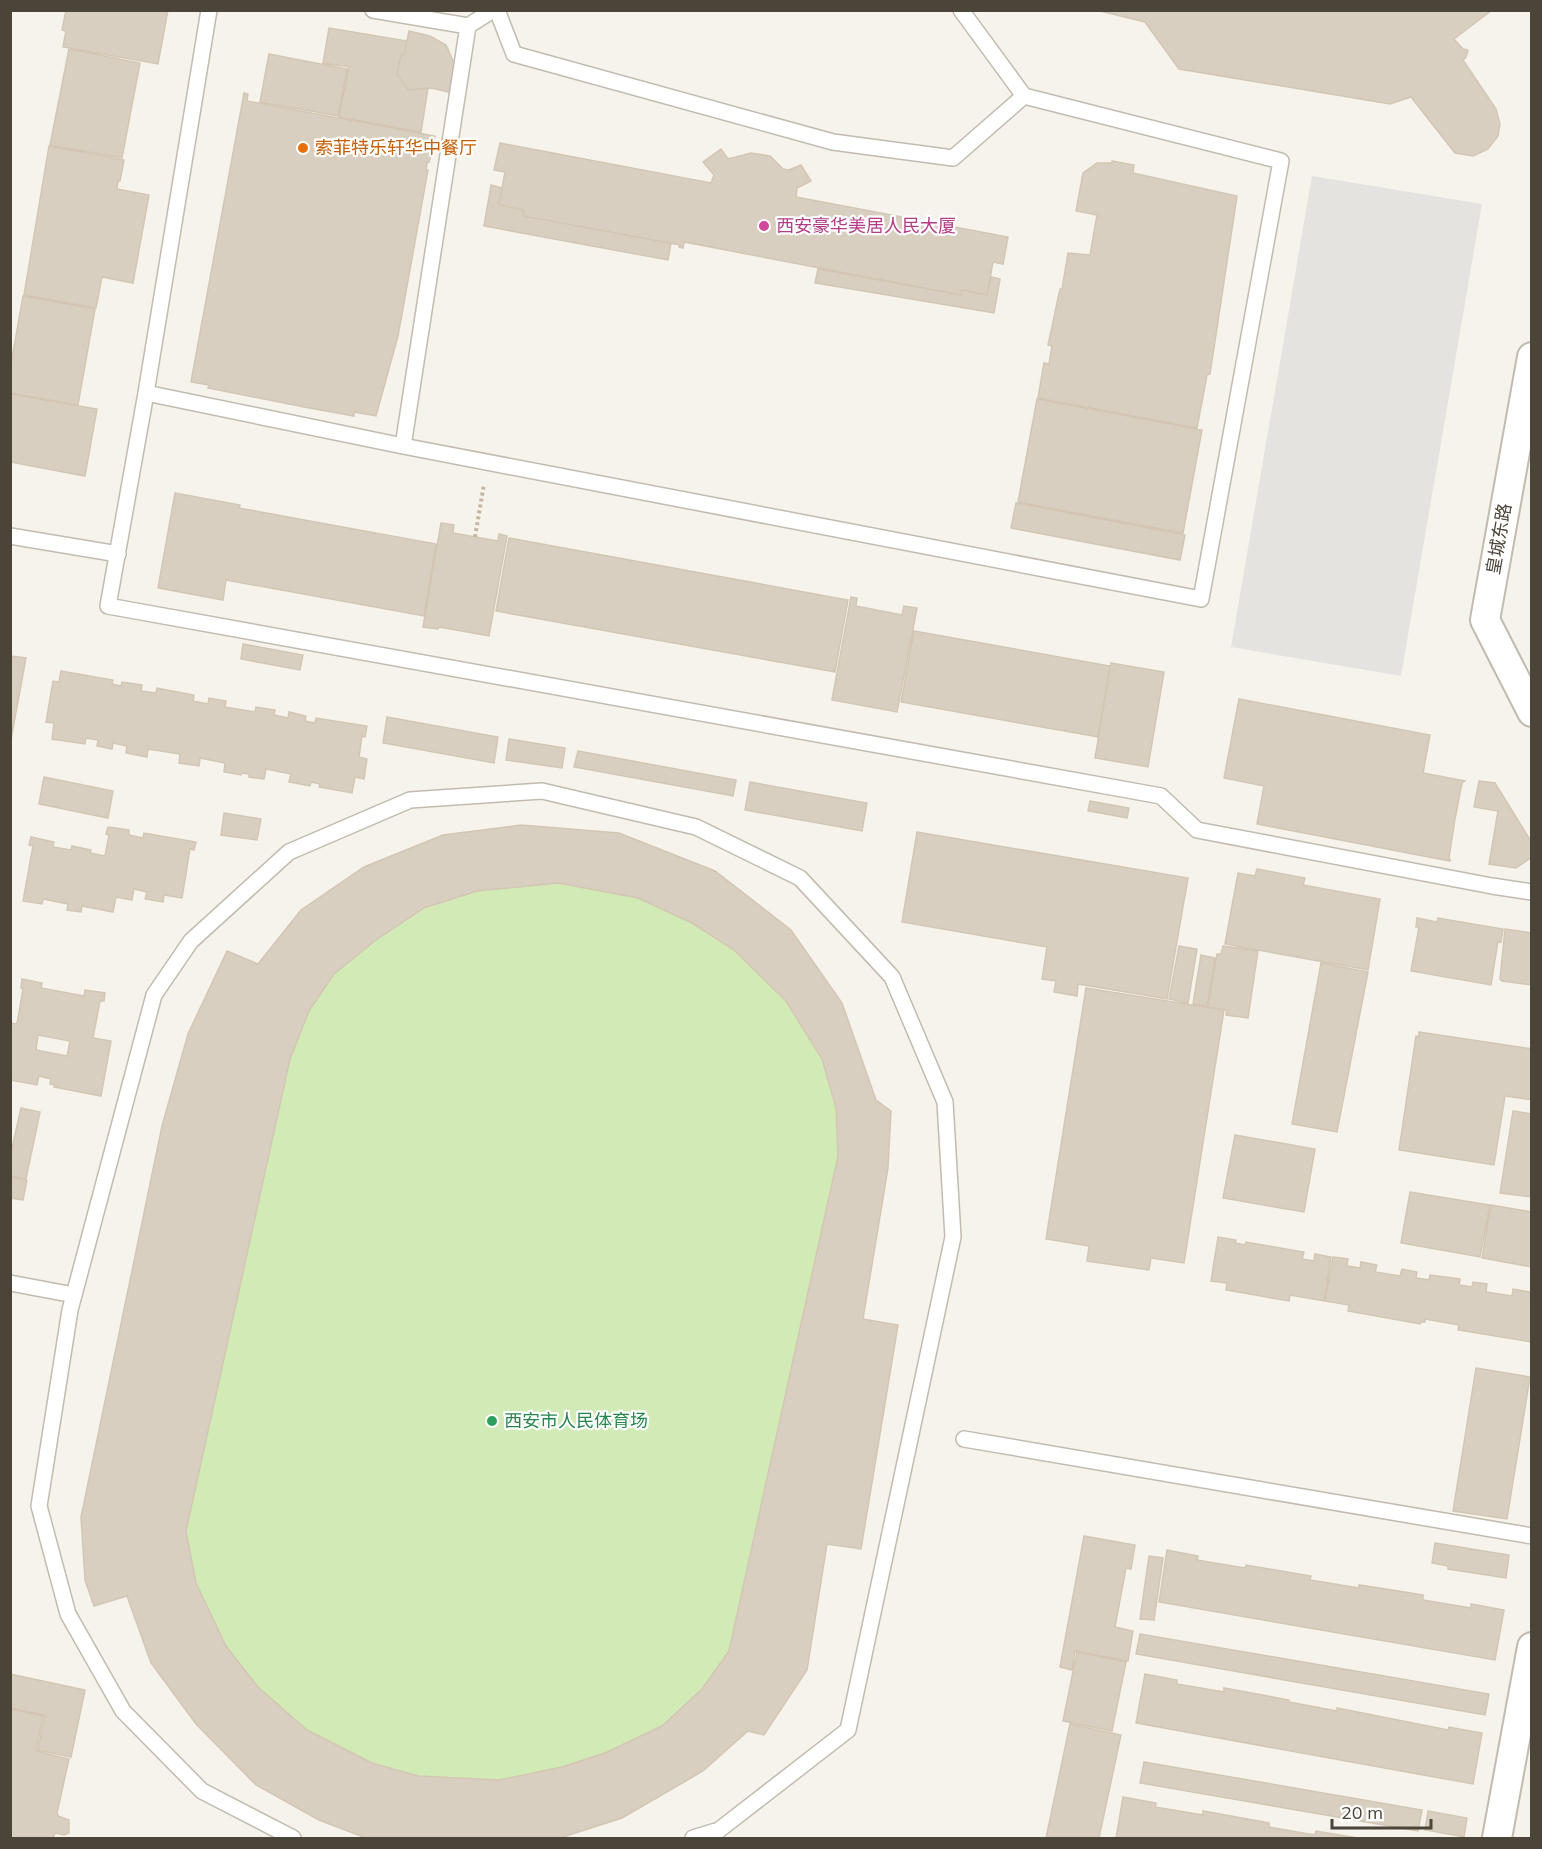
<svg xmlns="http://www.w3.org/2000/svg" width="1542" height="1849" viewBox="0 0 1542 1849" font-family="Mulish,'Noto Sans SC',sans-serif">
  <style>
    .green { fill: #d2eab5 }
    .parking { fill: #e5e3e0 }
    .building { fill: #d8cfc1; stroke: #d3c7b4; stroke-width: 1.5; fill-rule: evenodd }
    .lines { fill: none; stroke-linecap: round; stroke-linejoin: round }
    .service-casing { stroke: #c2bbae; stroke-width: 18 }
    .minor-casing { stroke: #c2bbae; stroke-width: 32 }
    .path { stroke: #c4b79f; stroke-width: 4; stroke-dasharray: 3 3; stroke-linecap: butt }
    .service { stroke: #fff; stroke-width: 15 }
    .minor { stroke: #fff; stroke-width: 28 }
    .food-dot { fill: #e8710a; stroke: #fff; stroke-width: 2 }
    .hotel-dot { fill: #d1479c; stroke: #fff; stroke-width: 2 }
    .leisure-dot { fill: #2e9e5b; stroke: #fff; stroke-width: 2 }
    .labels { text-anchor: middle; stroke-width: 4.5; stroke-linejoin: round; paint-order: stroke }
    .food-label { font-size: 18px; fill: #c56008; stroke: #fff; text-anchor: start }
    .hotel-label { font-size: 18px; fill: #b23c85; stroke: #fff; text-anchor: start }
    .street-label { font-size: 18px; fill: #4b4439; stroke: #fff }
    .leisure-label { font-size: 18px; fill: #27864d; stroke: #fff; text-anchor: start }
  </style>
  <rect width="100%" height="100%" fill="#f6f3ec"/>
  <path class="green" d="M521,825L715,871L791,930L842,1003L876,1100L891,1111L888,1168L863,1319L898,1325L861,1549L827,1544L807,1670L764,1735L747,1731L703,1771L622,1818L560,1838H366L319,1820L256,1785L196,1724L151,1663L127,1596L94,1606L85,1580L81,1517L162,1126L188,1034L227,951L258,964L301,910L364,867L443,835Z"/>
  <path class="parking" d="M1312,176L1482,204L1401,676L1231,647Z"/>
  <path class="building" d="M66,10H168L158,64L63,47L66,31L62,30Z
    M1096,10H1492L1454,39L1463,49L1468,50L1466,57L1463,60L1496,109L1500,124L1498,136L1488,149L1473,156L1455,153L1411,97L1390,104L1179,69L1145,22Z
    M329,28L407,41L404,55H401L397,74L408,90L428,88L421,132L339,117L349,67L323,63Z
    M409,31L430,36L446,45L455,65L449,92L431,88L408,90L397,74L401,55H404Z
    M69,49L140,63L122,158L50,145Z
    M269,54L347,69L338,116L260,102Z
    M244,93L248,94L247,101L435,136L429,162L427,163L426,170H428L398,336L376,416L354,412V416L304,407L208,388L209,385L191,382Z
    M500,143L711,183L714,175L703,162L721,149L728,159L751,153L770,156L783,169L789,170L801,165L811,181L797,188L796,197L1008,237L1003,264L993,262L987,295L962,290L961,295L684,242L683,248L679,247L680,245L523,216L524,210L499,205L505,172L494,170Z
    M49,146L124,160L120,181L118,180L117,189L149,195L133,283L102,277L96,308L24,295Z
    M1112,161L1134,165L1133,173L1237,196L1210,374L1207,375L1197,428L1038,398L1044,363L1049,364L1052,346L1048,345L1060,289H1062L1068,253L1090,255L1097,215L1076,211L1083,173L1097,163H1112Z
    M491,185L502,188L499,205L524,210L523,216L671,243L668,260L484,226Z
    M818,269L961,295L962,290L987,295L991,277L1000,279L994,313L815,283Z
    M23,296L95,309L78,405L10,393V369Z
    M10,394L97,409L85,476L10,462Z
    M1037,399L1202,430L1183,533L1018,502Z
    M175,493L240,505L239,508L436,544L424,616L226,580L223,600L158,588Z
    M1016,503L1185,535L1180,560L1011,528Z
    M441,523L454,525L453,533L498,541L499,534L507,536L489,636L439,627L438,629L423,627Z
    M509,538L848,600L835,672L496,611Z
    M851,597L857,598L856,606L902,615L904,606L917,608L897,712L832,700Z
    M914,631L1110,666L1098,737L901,702Z
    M243,644L303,655L300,670L241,659Z
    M10,656L26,658L10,745Z
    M1111,663L1164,672L1148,767L1095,758Z
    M61,671L113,680L112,684L121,686L122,682L142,685L141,691L156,693L157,688L194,695L193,701L208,704L209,698L226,701L225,707L255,712L256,707L275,710L274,715L288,718L289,712L306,716L305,721L315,723L316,718L367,726L365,737L362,736L359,757L367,759L364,779L355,777L352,793L319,787L320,784L311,782L310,786L289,782L291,774L266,769L264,779L249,777V774L242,773L241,775L224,772L225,763L200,758L199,766L179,763L180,754L148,749L147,757L126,753L127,746L113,743L112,749L97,746L98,740L86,738L85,744L52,739L54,723L46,722L53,681L59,682Z
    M1239,699L1430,735L1423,773L1465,781L1462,783L1455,819L1449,858L1450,859V861L1257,824L1264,786L1224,778Z
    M387,717L498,737L494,763L383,743Z
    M509,739L565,748L562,768L506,760Z
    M578,751L736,780L733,796L574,767Z
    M44,777L113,791L108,818L39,804Z
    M1479,781L1495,783L1532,843V857L1516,868L1489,864L1498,811L1474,807Z
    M750,782L867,803L862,831L745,810Z
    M1090,801L1129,808L1127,818L1088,811Z
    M224,813L261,819L257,840L221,835Z
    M521,825L619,833L715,871L791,930L842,1003L876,1100L891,1111L888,1168L863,1319L898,1325L861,1549L827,1544L807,1670L764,1735L748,1731L703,1771L622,1818L560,1838H366L319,1820L256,1785L196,1724L151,1663L127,1596L94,1606L85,1580L81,1517L162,1126L188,1034L227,951L258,964L301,910L364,867L443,835ZM558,883L638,898L692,923L734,950L786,1001L822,1059L836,1108L838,1156L729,1651L702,1689L662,1726L605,1753L562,1767L499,1780L418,1776L372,1763L307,1730L258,1687L226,1646L196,1583L186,1531L290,1059L309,1011L334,974L376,940L424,908L477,891Z
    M108,827L129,830V835L143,838L144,833L196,842L194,850L190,849L182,898L164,895L163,902L145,899L147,892L134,889L132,900L116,897L113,912L82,906L81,912L67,910L68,904L43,899L42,904L23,901L33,846L29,845L31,837L54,842L53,847L71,850L72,846L91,850L90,853L105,856L109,835L106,834Z
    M917,832L1188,878L1167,999L1078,984L1077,996L1054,992L1056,981L1042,979L1047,947L902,922Z
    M1257,869L1305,878L1303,885L1380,899L1368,970L1225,944L1238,873L1255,876Z
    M1417,918L1437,922L1438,918L1503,929L1501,942L1498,941L1491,985L1411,971L1419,927H1416Z
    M1505,929L1532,933L1531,985L1502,981L1500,979Z
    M1179,946L1197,949L1188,1003L1169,999Z
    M1223,946L1258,951L1248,1018L1226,1015L1227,1010L1208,1007L1217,954H1221Z
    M1201,955L1215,958L1207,1006L1193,1004Z
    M1321,963L1368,972L1337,1132L1292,1124Z
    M22,979L42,983L41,988L84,996L85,990L105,993L104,1001H100L93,1038L111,1041L101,1096L54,1087L55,1085L50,1084L51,1079L39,1076L37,1085L10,1080V1023L17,1024L23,989L21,988ZM38,1035L70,1041L67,1056L36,1050Z
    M1086,988L1224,1010L1184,1263L1151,1258L1149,1270L1087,1261L1089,1246L1046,1239Z
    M1419,1032L1532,1049V1100L1505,1096L1494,1165L1399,1150L1416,1036L1419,1037Z
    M21,1108L40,1112L26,1179L10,1176V1157Z
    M1513,1111L1532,1114V1197L1500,1193Z
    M1235,1135L1315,1149L1304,1212L1223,1198Z
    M10,1177L27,1180L23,1200L10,1198Z
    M1410,1192L1490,1205L1480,1257L1401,1243Z
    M1491,1205L1532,1212V1267L1482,1258Z
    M1218,1237L1236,1240L1235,1243L1245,1245L1246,1242L1304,1252L1302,1259L1314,1261L1315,1254L1331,1257L1324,1301L1290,1295L1289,1301L1226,1290L1227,1283L1211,1281Z
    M1333,1257L1348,1259L1347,1266L1360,1268L1361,1262L1377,1265L1375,1272L1400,1276L1402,1269L1417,1272L1416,1278L1429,1280L1430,1275L1460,1279L1459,1285L1472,1287L1473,1282L1487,1284L1486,1292L1512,1296L1513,1289L1530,1292L1532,1342L1458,1330L1459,1325L1425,1319V1322H1421L1420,1324L1348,1311L1349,1305L1325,1301Z
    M1476,1368L1530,1377L1507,1519L1453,1511Z
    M1084,1536L1135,1545L1131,1569L1126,1568L1115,1627L1133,1631L1128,1661L1075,1651L1072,1670L1060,1667Z
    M1435,1543L1509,1555L1506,1578L1448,1569V1566L1432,1563Z
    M1167,1550L1198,1556L1197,1560L1245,1568L1246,1565L1311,1576L1310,1580L1359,1588V1585L1423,1595V1600L1471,1608V1604L1504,1610L1495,1660L1159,1602Z
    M1149,1556L1163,1558L1154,1620L1140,1619Z
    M1140,1634L1489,1694L1485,1715L1136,1654Z
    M1077,1652L1126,1662L1112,1731L1063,1721Z
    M10,1674L85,1690L71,1757L38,1750L45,1715L10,1708Z
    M1145,1674L1177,1680V1684L1224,1692V1688L1289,1700V1702L1337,1711V1708L1448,1730L1449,1727L1482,1733L1473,1784L1136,1723Z
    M10,1709L43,1716L36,1751L69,1759L57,1813L58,1816L69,1820V1833L64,1835L55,1833L53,1838H10Z
    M1070,1724L1121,1735L1099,1838H1046Z
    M1144,1762L1422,1810L1418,1831L1140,1783Z
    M1123,1797L1156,1803L1155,1807L1203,1815V1811L1269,1823V1827L1315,1835L1316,1831L1358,1838H1116Z
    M1428,1811L1467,1818L1464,1837L1425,1830Z"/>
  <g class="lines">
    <defs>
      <path id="service" d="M209,10L146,393L403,446L468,26
        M373,10L468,26L493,10
        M497,10L514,54L833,142L953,158L1024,96
        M146,393L108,606L1161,796L1197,830L1492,886L1532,892
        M403,446L1201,599L1281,161L1024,96L961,10
        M10,536L118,554
        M10,1283L74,1295
        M964,1439L1532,1536
        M293,1838L202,1791L123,1711L68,1614L39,1506L70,1310L154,995L191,941L289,852L410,800L542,791L696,827L800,878L892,977L945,1102L953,1237L848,1730L719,1830L693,1838"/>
      <path id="minor" d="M1532,357L1485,620L1532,712
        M1497,1838L1532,1647"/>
    </defs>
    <use href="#service" class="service-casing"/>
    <use href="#minor" class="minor-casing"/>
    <path class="path" d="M475,537L484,484"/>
    <use href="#service" class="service"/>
    <use href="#minor" class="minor"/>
  </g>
  <circle class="food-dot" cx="303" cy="148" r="6"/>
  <circle class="hotel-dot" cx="764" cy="226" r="6"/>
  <circle class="leisure-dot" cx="492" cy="1421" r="6"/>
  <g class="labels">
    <g class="food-label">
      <text x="315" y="154">索菲特乐轩华中餐厅</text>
    </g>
    <g class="hotel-label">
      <text x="776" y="232">西安豪华美居人民大厦</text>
    </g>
    <g class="street-label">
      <text transform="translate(1499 539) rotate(-80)" y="6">皇城东路</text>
    </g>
    <g class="leisure-label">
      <text x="504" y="1427">西安市人民体育场</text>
    </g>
  </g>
  <rect width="1542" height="1849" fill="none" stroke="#4b4439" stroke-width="24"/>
  <path d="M1332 1819v9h99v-9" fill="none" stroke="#4b4439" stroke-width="3"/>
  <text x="1341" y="1819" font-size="18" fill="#4b4439" stroke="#ffffff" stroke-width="4.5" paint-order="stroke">20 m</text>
</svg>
